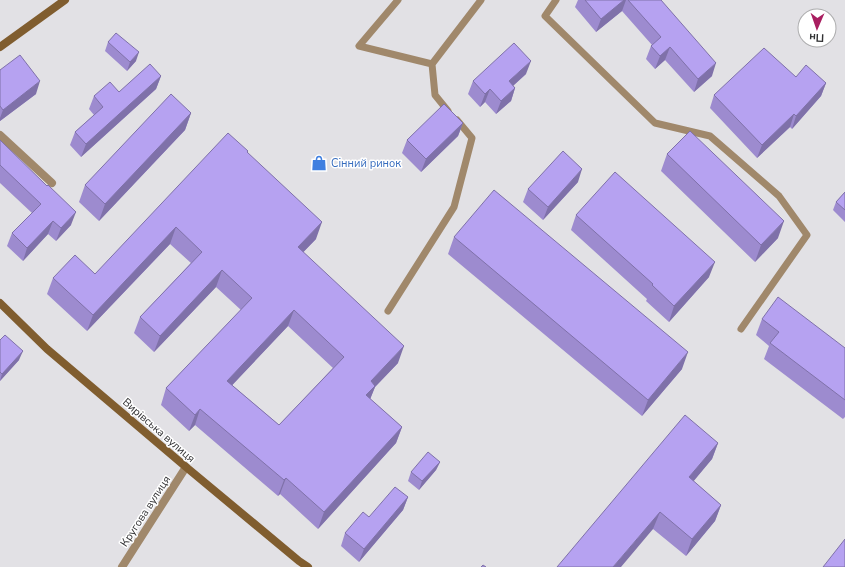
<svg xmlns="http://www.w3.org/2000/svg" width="845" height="567" viewBox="0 0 845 567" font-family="'Nunito Sans',sans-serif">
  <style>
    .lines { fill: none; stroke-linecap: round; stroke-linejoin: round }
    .lane { stroke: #a0886b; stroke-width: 7 }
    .street { stroke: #a0886b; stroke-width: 8 }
    .secondary { stroke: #805d2f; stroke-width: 8 }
    .wall { fill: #9d8bcf; fill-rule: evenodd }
    .shaded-wall { fill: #7f71a9 }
    .building { fill: #b6a2f1; stroke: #7f71a9; fill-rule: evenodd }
    .labels { text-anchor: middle; stroke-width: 3; stroke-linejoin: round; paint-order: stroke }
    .shop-label { font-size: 11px; fill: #366cbe; stroke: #fff; text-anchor: start }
    .street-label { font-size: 11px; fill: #323234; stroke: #fff }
  </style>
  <rect width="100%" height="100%" fill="#e2e1e5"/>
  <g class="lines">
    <path class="lane" d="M398,0L359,46L432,64L481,0
      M556,0L545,16L655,123L710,136L779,196L807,235L741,329
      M432,64L435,95L448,111
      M388,311L454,207L472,138L457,120"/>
    <path class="street" d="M0,135L52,183
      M122,567L186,467"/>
    <path class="secondary" d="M0,47L65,0
      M0,303L47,349L186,467L299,561L308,567"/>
  </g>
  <path class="wall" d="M578,0H661L712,76L694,92L665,60L655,69L646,59L651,46L652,45L622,11L596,32L575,7Z
    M108,42L136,61L127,71L105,51Z
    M0,70L36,94L0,121Z
    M526,74L513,86L515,88L511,101L496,114L485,102L480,107L468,94L473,81Z
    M161,76L156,89L81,157L70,145L75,132L94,115L89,109L94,96L119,92Z
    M796,77L826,83L821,96L792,129L790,127L757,158L710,108L714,95Z
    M191,113L185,130L99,221L79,202L85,185Z
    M463,123L458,136L421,172L402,153L407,140Z
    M0,140L71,225L56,241L48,234L23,261L7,246L12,233L32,213L0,183Z
    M247,152L316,239L303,252L398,363L375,387L370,399L402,427L396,443L318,529L280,494L278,496L195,425L189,431L161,405L166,388L241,310L216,287L154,352L134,333L140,317L191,263L170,244L87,331L47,294L53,278L95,274ZM288,326L333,368L279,425L232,385Z
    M667,154L778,238L755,262L661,171Z
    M578,182L543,220L523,202L528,189Z
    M845,192V222L833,210L836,202Z
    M576,215L709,277L669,322L646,301L647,299L571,230Z
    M454,237L682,369L642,416L448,254Z
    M762,319L845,348V417L843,419L764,359L769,346L756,335Z
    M0,340L19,360L0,381Z
    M718,443L712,459L693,481L721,505L715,521L686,556L653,529L557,567Z
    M440,462L436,470L419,490L408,481L411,472Z
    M408,497L403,510L359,562L341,546L345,533L369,517Z"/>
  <path class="shaded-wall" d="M624,0H626L622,11L596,32L601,19Z
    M670,47L665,60L655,69L660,56Z
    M139,52L136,61L127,71L130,62Z
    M531,61L526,74L504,94L509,81Z
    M716,63L712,76L694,92L698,79Z
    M161,76L156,89L81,157L86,144Z
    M40,81L36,94L0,121V118L3,110Z
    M826,83L821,96L792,129L796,116Z
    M515,88L511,101L496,114L501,101Z
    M490,89L485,102L480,107L485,94Z
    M191,113L185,130L99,221L105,204Z
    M794,114L790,127L757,158L762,145Z
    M463,123L458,136L421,172L426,159Z
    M582,169L578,182L543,220L548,207Z
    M76,212L71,225L56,241L61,228Z
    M53,221L48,234L23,261L27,248Z
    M784,221L778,238L755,262L761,245Z
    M322,222L316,239L292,264L298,247Z
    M176,227L170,244L87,331L93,315Z
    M715,262L709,277L669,322L674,306Z
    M222,270L216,287L154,352L160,336Z
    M294,310L288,326L221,397L227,381Z
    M404,346L398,363L375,387L369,402L360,411L371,381Z
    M23,351L19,360L0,381L2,374Z
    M688,352L682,369L642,416L648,400Z
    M200,409L195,425L189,431L195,415Z
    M402,427L396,443L318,529L324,512Z
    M718,443L712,459L683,494L689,477Z
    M440,462L436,470L419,490L422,481Z
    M286,478L280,494L278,496L284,480Z
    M408,497L403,510L359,562L364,549Z
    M721,505L715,521L686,556L692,539Z
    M660,512L653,529L621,567H613Z"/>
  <path class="building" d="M585,0H624L601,19Z
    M628,0H661L716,63L698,79L670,47L660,56L651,46L661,37Z
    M116,33L139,52L130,62L108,42Z
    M514,43L531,61L509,81L515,88L501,101L490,89L485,94L473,81Z
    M764,48L796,77L806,65L826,83L796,116L794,114L762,145L714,95Z
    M20,55L40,81L3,110L0,106V70Z
    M150,64L161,76L86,144L75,132L103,107L94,96L110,82L119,92Z
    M171,94L191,113L105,204L85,185Z
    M444,104L463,123L426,159L407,140Z
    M690,131L784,221L761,245L667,154Z
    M228,133L248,151L247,152L322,222L298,247L404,346L371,381L375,386L366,395L402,427L324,512L286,478L284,480L200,409L195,415L166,388L252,298L222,270L160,336L140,317L202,252L176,227L93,315L53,278L75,255L95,274ZM294,310L344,357L279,425L227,381Z
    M0,140L47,186L48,185L76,212L61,228L53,221L27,248L12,233L41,204L0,165Z
    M563,151L582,169L548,207L528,189Z
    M615,172L715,262L674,306L652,285L653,284L576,215Z
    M494,190L688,352L648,400L454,237Z
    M845,192V210L836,202Z
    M778,297L845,348V400L770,343L779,332L762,319Z
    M5,335L23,351L2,374L0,372V340Z
    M685,415L718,443L689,477L721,505L692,539L660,512L613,567H557Z
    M428,452L440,462L422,481L411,472Z
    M395,487L408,497L364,549L345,533L363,512L369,517Z
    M845,539V567H823Z
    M483,565L486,567H481Z"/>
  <defs>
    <symbol id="shop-bare" viewBox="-9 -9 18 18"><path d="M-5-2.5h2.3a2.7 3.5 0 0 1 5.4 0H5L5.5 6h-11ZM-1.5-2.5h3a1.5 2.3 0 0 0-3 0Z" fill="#3f7fe0" stroke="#fff" stroke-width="2.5" paint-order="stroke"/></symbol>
  </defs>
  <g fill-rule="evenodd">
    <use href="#shop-bare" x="308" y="152" width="22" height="22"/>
  </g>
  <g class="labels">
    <g class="shop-label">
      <text x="331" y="167">Сінний ринок</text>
    </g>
    <g class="street-label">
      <text transform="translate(159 430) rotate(41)" y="4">Вирівська вулиця</text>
      <text transform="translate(145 511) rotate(-57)" y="4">Кругова вулиця</text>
    </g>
  </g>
  <g transform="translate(817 28) rotate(182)"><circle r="19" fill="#ffffff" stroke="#adadae"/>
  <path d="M0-3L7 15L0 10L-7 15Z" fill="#a91e60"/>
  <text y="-6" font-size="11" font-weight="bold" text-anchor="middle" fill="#323234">Пн</text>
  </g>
</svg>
